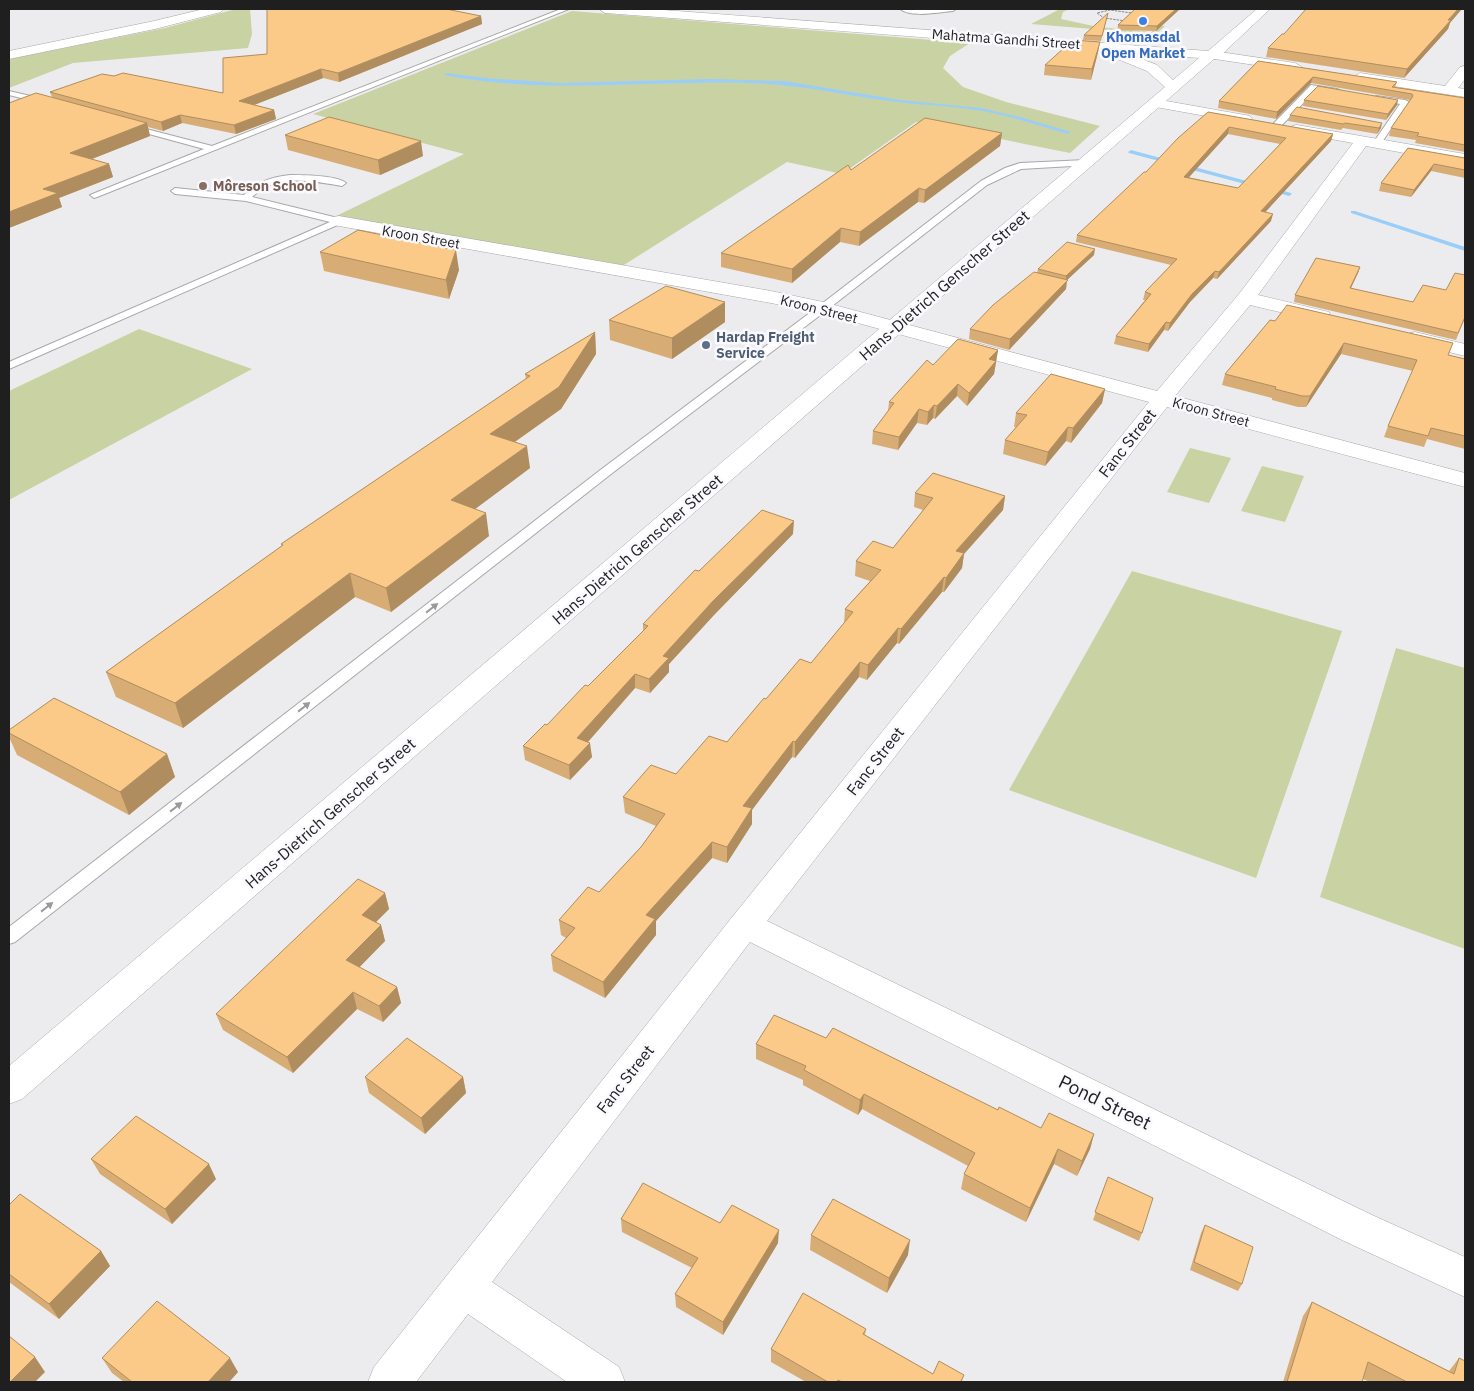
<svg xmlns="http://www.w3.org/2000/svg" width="1474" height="1391" viewBox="0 0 1474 1391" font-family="'IBM Plex Sans',sans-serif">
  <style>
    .green { fill: #c9d2a2 }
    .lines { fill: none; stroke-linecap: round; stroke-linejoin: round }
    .stream { fill: #9acef8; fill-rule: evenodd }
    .service-casing { stroke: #a8a7ab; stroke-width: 2 }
    .minor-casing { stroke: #a8a7ab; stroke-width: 1 }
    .tertiary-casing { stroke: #a8a7ab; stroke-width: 1 }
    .path { stroke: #878789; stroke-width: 1; stroke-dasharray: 2.5 1; stroke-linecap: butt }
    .service { fill: #fff; fill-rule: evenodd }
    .minor { fill: #fff; fill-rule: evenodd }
    .tertiary { fill: #fff; fill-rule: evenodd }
    .wall { fill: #d8ad75; fill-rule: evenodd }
    .shaded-wall { fill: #b08d5f }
    .building { fill: #fbc988; stroke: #b08d5f; fill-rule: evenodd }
    .oneway { fill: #9a9a9b }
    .shop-dot { fill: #3f7fe0; stroke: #faf9fd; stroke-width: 2 }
    .education-dot { fill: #8d6e63; stroke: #faf9fd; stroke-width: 2 }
    .service-dot { fill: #5c6f8a; stroke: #faf9fd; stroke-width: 2 }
    .labels { text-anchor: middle; stroke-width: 5; stroke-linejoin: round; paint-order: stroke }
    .far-shop-label { font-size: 14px; font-weight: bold; fill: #366cbe; stroke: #faf9fd }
    .far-street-label { font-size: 14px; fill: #1f1f20; stroke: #faf9fd }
    .far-education-label { font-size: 14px; font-weight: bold; fill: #785e54; stroke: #faf9fd; text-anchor: start }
    .far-service-label { font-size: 14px; font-weight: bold; fill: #4e5e75; stroke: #faf9fd; text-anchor: start }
    .street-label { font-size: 16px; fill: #1f1f20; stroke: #faf9fd }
    .near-street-label { font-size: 19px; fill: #1f1f20; stroke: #faf9fd }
  </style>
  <rect width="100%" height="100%" fill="#ececef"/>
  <path class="green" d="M236,9H250L252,34L248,48L73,63L9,88V59L165,28Z
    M1060,9H1069L1063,12L1061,19L1098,27L1152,32L1151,25L1165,26L1156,34L1031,24Z
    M572,11L970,43L950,56L943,68L963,87L1006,102L1100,126L1070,153L916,122L842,174L787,162L616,270L330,219L464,154L313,114Z
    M139,329L252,369L9,500V391Z
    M1190,448L1231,458L1209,503L1167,492Z
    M1262,466L1304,476L1285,522L1241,511Z
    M1132,571L1342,631L1256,878L1009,790Z
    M1396,648L1465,668V949L1320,897Z"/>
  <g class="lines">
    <path class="stream" d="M446,73L484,78L559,83L710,79L784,81L900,100L981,108L1020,117L1071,132L1068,134C1035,125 1003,113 969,109C943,105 916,105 890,101C843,95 798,84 751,83C649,80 545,95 444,75Z
      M1131,150L1258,184L1259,185L1256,187L1129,153L1128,152Z
      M1270,187L1291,193L1292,194L1289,196L1268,190V188Z
      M1351,211H1355L1465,247V251L1351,213Z"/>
    <defs>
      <path id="service" d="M561,9H569L97,197L94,198L90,195L204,149L127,128V124L212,146Z
        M900,9H956L953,11C938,12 912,18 900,9Z
        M1311,85L1337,89L1341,91L1337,93L1316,90L1280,127H1274V123Z
        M9,91L48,100L49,102L45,104L9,95Z
        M1376,96L1405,100L1409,102L1380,145H1377L1373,143L1400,104L1376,100Z
        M1086,160L1090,163L1089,165L1021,169L987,185L827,310L611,474L15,942L9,944V927L603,468L819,306L981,181L1005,168L1020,163Z
        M290,175C304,175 336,175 346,183L342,186C311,181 277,173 252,197L342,219V223L9,369V362L330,222L246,201L175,194L171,191L175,188L244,195C257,182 271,177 290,175Z"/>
      <path id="minor" d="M204,9H223L221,12L155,29L9,59V51L154,21Z
        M1213,51L1295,63L1302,67L1295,71L1208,58L1206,55Z
        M1465,66V79L1458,88L1465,89V97L1360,81L1353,77L1360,73L1445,86L1460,67Z
        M1155,99L1245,115L1250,116L1252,119L1250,122L1245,123L1150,106L1148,103L1150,100Z
        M1297,125L1465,154V164L1366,146L1258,295L1329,312L1331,316L1329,320L1322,322L1250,305L1175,396L1465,473V487L1167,407L767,921L1372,1215L1465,1257V1297L1344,1241L750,942L492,1282L619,1367L625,1382H567L468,1314L416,1382H368L374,1367L733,916L1149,402L821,313L771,303L339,226L333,225L331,221L333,217L339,216L771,291L823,302L1157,391L1239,294L1353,143L1292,132L1290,129L1292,126Z
        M1415,332L1465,344V356L1408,342L1405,338L1408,334Z"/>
      <path id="tertiary" d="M599,9H650L1208,51L1257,9H1270L1218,58L1214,59L22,1099L9,1104V1066L1165,87L1147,71L1115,58L1113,55L1118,52L605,13ZM1124,52L1199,58L1173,80L1157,65Z"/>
    </defs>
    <use href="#service" class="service-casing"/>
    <use href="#minor" class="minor-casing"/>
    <use href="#tertiary" class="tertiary-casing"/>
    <path class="path" d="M1126,21L1104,18L1097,13L1110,10L1132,13"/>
    <use href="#service" class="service"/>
    <use href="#minor" class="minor"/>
    <use href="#tertiary" class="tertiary"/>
  </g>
  <path class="wall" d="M1135,9H1180L1156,31L1117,30L1118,25Z
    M1108,13L1101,41L1083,40L1084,35Z
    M481,16L482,24L339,82L323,78L254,105L274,110L276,119L236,134L182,123L163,131L148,127L150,136L92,159L109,164L113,177L59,198L62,207L9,228V103L52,97L50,92L114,76L223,93L267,54Z
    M1450,23L1448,29L1404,78L1266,57L1268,48L1284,34Z
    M1098,52L1091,80L1044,75L1045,65Z
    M1258,61L1397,82L1395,87L1465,98V152L1415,143L1416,140L1389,136L1391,128L1410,100L1311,83L1276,119L1218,108L1219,101Z
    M1304,100L1397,105L1386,120L1303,106Z
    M1208,112L1333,134L1331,141L1265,212L1271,221L1217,279L1213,278L1190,302L1168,331L1164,330L1148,352L1114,344L1116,336L1145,300H1143L1145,292L1171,265L1076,242L1077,235L1146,172ZM1228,134L1280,144L1238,188L1188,177Z
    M1290,115L1381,128L1377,134L1343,128L1341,130L1288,121Z
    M1002,133L1000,146L924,203L918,202L859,246L840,242L792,283L721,267V253L851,170Z
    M285,135L423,156L380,175L288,150Z
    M1408,148L1465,158V178L1431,171L1411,197L1379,191L1381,183Z
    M320,252L459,270L449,299L324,271Z
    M1094,255L1067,280L1066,289L1009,350L969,339L970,329L1037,273L1038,269Z
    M1360,267L1358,273L1351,288L1465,318L1456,340L1294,302L1295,295Z
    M609,320L725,322L672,359L610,340Z
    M1270,320L1465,359V449L1427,439L1424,447L1384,437L1388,426L1413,371L1341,354L1306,407H1298L1272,400V398L1222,385L1225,374Z
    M595,332L596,354L561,409L515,442L530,468L475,509L489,536L391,612L355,597L183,728L116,697L106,672L282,546L281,544L526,379L525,374Z
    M998,350L994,374L967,406L957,396L935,419L933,418L927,425L917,423L898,450L872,444L873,431L888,411L889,402L933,365Z
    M1105,389L1102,403L1071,443L1066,441L1045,466L1003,454L1005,440L1016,427H1014L1016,413Z
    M915,493L1005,496L1003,510L964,554L962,568L944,592H942L899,644L897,643L867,680L859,677L795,758L792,757L752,810V824L727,863L712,858L656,921V935L605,998L553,971L551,955L566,938L561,935L559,920L599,892L641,847L656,826L625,813L623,797L676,774L727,742L766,699L811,663L844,623L845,609L870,581L855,576L856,561L893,548L923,510L914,507Z
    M793,534L714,615L669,664V672L650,693L635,688L588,742L592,757L570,780L525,760L523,746L547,725L588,686L643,631V624L699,571Z
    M9,730L167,754L175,777L129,815L17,755L9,737Z
    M385,893L389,909L376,922L381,925L385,941L359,967L397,987L401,1003L383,1022L357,1009L293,1073L223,1030L216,1014Z
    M826,1038L1041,1128L1094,1134L1090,1149L1077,1176L1054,1164L1026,1222L961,1189L964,1174L968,1166L862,1109L858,1115L803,1085V1080L756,1059V1044Z
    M365,1077H463L466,1093L425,1134L369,1093Z
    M91,1159L216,1179L172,1224L100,1174Z
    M1108,1177L1142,1233L1139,1241L1093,1220Z
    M9,1205L101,1251L110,1266L59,1319L9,1282Z
    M621,1219L720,1223L778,1243L723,1335L676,1307L675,1294L692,1268L622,1232Z
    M1205,1225L1242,1284L1238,1291L1190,1270L1201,1233Z
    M811,1235L908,1255L887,1293L810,1250Z
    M1312,1302L1449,1371L1459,1358L1465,1382H1370L1363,1379L1362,1382H1283L1303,1316Z
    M866,1329L865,1335L933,1374L964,1375L962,1381L964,1382H806L771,1362V1349Z
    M102,1358L238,1372L229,1382H124L112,1373Z"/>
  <path class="shaded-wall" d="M1176,9H1180L1156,31L1157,26Z
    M1458,9H1462L1450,23L1448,29L1404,78L1407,69Z
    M481,16L482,24L339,82L338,73Z
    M1100,42L1098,52L1091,80L1092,69Z
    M321,69L323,78L241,110L239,101Z
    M1313,77L1311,83L1276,119L1277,112Z
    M1398,100L1397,105L1386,120L1388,114Z
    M274,110L276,119L236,134L234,125Z
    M180,115L182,123L163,131L161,122Z
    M147,123L150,136L74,166L70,153Z
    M1382,123L1381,128L1377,134L1379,128Z
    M1229,127L1228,134L1183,184L1184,177Z
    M1002,133L1000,146L924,203L925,190Z
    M1333,134L1331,141L1259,219L1261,211Z
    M421,141L423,156L380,175L378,160Z
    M109,164L113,177L59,198L62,207L9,228V212L43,189Z
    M1434,164L1431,171L1411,197L1414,190Z
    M919,188L918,202L859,246L860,232Z
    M1273,214L1271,221L1217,279L1219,272Z
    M841,228L840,242L792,283V269Z
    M1095,249L1094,255L1067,280L1066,289L1009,350L1010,339L1066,282V276Z
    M456,250L459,270L449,299L446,280Z
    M1360,267L1358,273L1348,294L1350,288Z
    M1215,271L1213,278L1190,302L1168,331L1170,323L1192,294Z
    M725,302V322L672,359V338Z
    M1166,322L1164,330L1148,352L1149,344Z
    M595,332L596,354L561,409L493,457L490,434Z
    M1344,343L1341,354L1306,407L1310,396Z
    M998,350L994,374L967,406L969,393L989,359Z
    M958,384L957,396L935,419L937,406Z
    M1105,389L1102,403L1071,443L1073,428Z
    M934,405L933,418L927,425L928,412Z
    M919,409L917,423L898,450L899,437Z
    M1068,427L1066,441L1045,466L1048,452Z
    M527,446L530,468L455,524L451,500Z
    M1005,496L1003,510L964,554L962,568L944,592L946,578L956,551Z
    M486,513L489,536L391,612L386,588Z
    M794,521L793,534L714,615L669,664V672L650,693L649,679L663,656L713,601Z
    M350,573L355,597L183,728L175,703Z
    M944,577L942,592L899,644L901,629Z
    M898,628L897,643L867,680L868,665Z
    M860,662L859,677L795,758V742Z
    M635,674V688L579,752L577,738Z
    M793,741L792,757L752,810V824L727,863V847L743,806Z
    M590,743L592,757L570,780L569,765Z
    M167,754L175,777L129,815L120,792Z
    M712,842V858L656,921V935L605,998L603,982L646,915Z
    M385,893L389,909L366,932L362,915Z
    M381,925L385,941L350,977L346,960Z
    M397,987L401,1003L383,1022L379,1006Z
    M353,992L357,1009L293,1073L287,1057Z
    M463,1077L466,1093L425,1134L421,1118Z
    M864,1094L862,1109L858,1115L860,1100Z
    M1094,1134L1090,1149L1077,1176L1082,1161Z
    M1058,1149L1054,1164L1026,1222L1030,1208Z
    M209,1164L216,1179L172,1224L165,1209Z
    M779,1230L778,1243L723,1335V1322Z
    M910,1240L908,1255L887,1293L889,1278Z
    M101,1251L110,1266L59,1319L49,1304Z
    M35,1357L45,1372L35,1382H10Z
    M230,1358L238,1372L229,1382H208Z"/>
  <path class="building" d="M267,9H446L481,16L338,73L321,69L239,101L274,110L234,125L180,115L161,122L50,92L102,74L114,76L123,73L223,93V58L267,54Z
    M1135,9H1176L1157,26L1118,25Z
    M1306,9H1458L1448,20H1451L1407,69L1268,48L1282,34H1284Z
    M1108,13L1102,36L1084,35Z
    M1073,40L1100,42L1092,69L1045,65Z
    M1258,61L1397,82L1392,87L1465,98V145L1417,136L1419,133L1391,128L1413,96L1412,94L1313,77L1277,112L1219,101Z
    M1318,86L1398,100L1388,114L1304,100Z
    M36,93L147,123L70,153L109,164L43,189L58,193L9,212V103Z
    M1297,107L1382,123L1379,128L1345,123L1343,124L1290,115Z
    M1208,112L1333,134L1261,211L1273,214L1219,272L1215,271L1192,294L1170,323L1166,322L1149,344L1116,336L1151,294L1145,292L1177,259L1077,235L1144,172H1146L1178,138ZM1229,127L1286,138L1238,188L1184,177Z
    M329,117L421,141L378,160L285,135Z
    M925,118L1002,133L925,190L919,188L860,232L841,228L792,269L721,253L848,165L851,170Z
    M1408,148L1465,158V170L1434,164L1414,190L1381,183Z
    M358,230L456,250L446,280L320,252Z
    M1067,242L1095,249L1066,276L1038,269Z
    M1316,258L1360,267L1350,288L1413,302L1423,285L1446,290L1455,273L1465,275V317L1458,333L1295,295Z
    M1034,272L1068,280L1010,339L970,329L993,305Z
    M666,286L725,302L672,338L609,320Z
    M1287,305L1453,343L1448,355L1465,359V436L1431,428L1428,436L1388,426L1417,360L1344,343L1310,396H1302L1275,389L1276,387L1225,374L1270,320L1275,321Z
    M595,332L559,387L490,434L527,446L451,500L486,513L386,588L350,573L175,703L106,672L283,545L281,544L530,376L525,374Z
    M958,339L998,350L989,359L996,361L969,393L958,384L937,406L934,405L928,412L919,409L899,437L873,431L894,403L889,402L927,360L933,365Z
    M1051,374L1105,389L1073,428L1068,427L1048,452L1005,440L1027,415L1016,413Z
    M933,473L1005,496L956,551L964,553L946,578L944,577L901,629L898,628L868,665L860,662L795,742L793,741L743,806L752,808L727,847L712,842L646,915L655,919L603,982L551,955L575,928L559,920L588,887L599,892L641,847L665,814L623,797L651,765L676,774L709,736L727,742L764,698L766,699L800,659L811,663L853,612L845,609L881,570L856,561L873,541L893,548L933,498L915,493Z
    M762,510L794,521L713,601L663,656L669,658L649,679L635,674L577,738L590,743L569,765L523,746L545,724L547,725L585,685L588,686L648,626L643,624L695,570L699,571Z
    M54,698L167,754L120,792L9,733V730Z
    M358,879L385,893L362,915L381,925L346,960L397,987L379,1006L353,992L287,1057L216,1014Z
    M774,1015L826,1038L833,1028L998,1110L999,1107L1041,1128L1049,1113L1094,1134L1082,1161L1058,1149L1030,1208L964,1174L975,1153L864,1094L860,1100L804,1070L806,1066L756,1044Z
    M407,1038L463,1077L421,1118L365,1077Z
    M136,1116L209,1164L165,1209L91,1159Z
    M1108,1177L1153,1198L1142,1233L1095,1212Z
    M643,1183L720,1223L732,1205L779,1230L723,1322L675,1294L698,1258L621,1219Z
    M20,1194L101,1251L49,1304L9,1274V1205Z
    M833,1199L910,1240L889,1278L811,1235Z
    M1205,1225L1253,1247L1242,1284L1194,1262Z
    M803,1293L866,1329L863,1334L933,1374L939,1361L964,1375L961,1381L964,1382H842L838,1380L837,1382H828L771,1349Z
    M157,1301L230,1358L208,1382H132L102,1358Z
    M1312,1302L1454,1374L1459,1358L1465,1361V1382H1407L1368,1362L1362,1382H1287Z
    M9,1336L35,1357L10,1382H9Z"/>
  <defs><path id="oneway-solid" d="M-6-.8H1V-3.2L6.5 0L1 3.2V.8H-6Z" transform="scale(1.25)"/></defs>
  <g class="oneway">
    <use href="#oneway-solid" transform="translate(432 608) rotate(-38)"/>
    <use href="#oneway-solid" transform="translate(304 707) rotate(-38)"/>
    <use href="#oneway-solid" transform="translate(176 807) rotate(-38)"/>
    <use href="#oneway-solid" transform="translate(47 907) rotate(-38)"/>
  </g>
  <circle class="shop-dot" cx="1143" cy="21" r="5"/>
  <circle class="education-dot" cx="203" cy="186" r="5"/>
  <circle class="service-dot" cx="706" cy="345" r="5"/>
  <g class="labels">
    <g class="far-shop-label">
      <text x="1143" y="42">Khomasdal<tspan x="1143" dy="16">Open Market</tspan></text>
    </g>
    <g class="far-street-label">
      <text transform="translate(1006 39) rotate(4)" y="5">Mahatma Gandhi Street</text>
      <text transform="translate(421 237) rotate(10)" y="5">Kroon Street</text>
      <text transform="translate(819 309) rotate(14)" y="5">Kroon Street</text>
      <text transform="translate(1211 412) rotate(15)" y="5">Kroon Street</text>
    </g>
    <g class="far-education-label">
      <text x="213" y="191">Môreson School</text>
    </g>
    <g class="far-service-label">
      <text x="716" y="342">Hardap Freight<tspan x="716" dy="16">Service</tspan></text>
    </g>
    <g class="street-label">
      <text transform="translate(944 285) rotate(-41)" y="6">Hans-Dietrich Genscher Street</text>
      <text transform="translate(1127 443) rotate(-52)" y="6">Fanc Street</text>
      <text transform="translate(637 549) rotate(-41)" y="6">Hans-Dietrich Genscher Street</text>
      <text transform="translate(875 761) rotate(-52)" y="6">Fanc Street</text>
      <text transform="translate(330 813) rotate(-41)" y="6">Hans-Dietrich Genscher Street</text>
      <text transform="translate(625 1079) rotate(-52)" y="6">Fanc Street</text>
    </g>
    <g class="near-street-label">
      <text transform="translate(1105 1102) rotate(26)" y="7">Pond Street</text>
    </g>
  </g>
  <rect width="1474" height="1391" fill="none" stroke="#1f1f20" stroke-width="20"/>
</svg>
